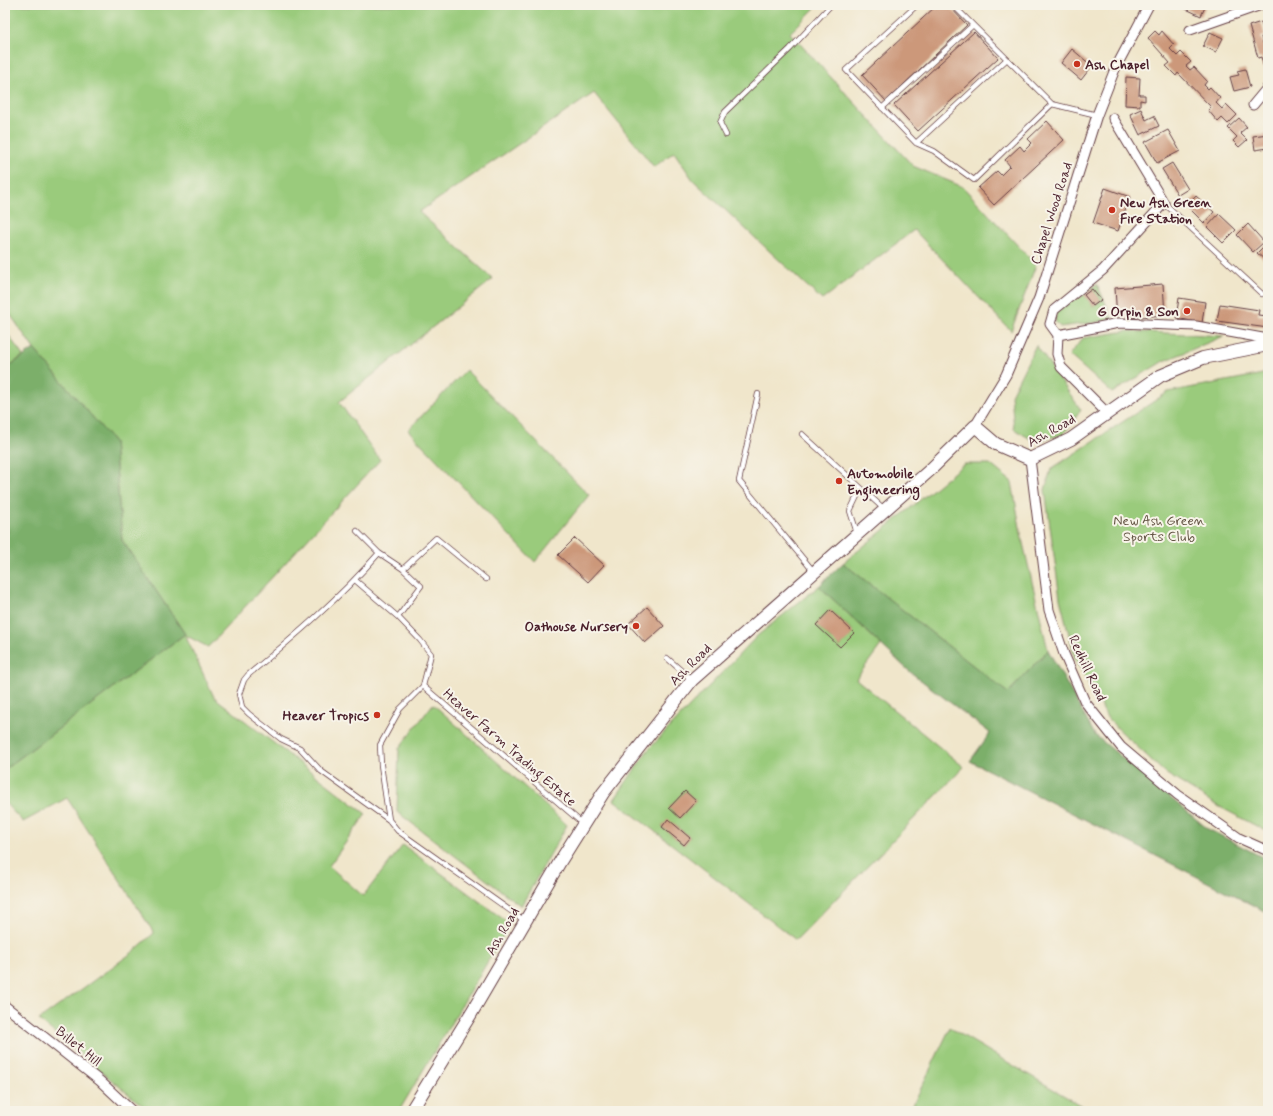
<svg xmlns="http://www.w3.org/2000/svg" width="1273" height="1116" viewBox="0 0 1273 1116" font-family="Mynerve,sans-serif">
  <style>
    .green { fill: #9acb7b; stroke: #727553; fill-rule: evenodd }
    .forest { fill: #7baf6b; stroke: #62674b }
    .building { fill: #cc987a }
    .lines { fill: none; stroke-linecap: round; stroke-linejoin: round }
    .service-casing { stroke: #633d43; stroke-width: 6 }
    .minor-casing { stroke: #633d43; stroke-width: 11 }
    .tertiary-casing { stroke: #633d43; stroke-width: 14 }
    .service { stroke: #fff; stroke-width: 4.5 }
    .minor { stroke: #fff; stroke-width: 9 }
    .tertiary { stroke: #fff; stroke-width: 12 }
    .poi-dot { fill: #c8321e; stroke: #f7f3e8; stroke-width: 1.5 }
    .labels { text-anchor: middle; stroke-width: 4; stroke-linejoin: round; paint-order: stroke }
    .poi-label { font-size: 14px; font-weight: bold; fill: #4a1f2b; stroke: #f7f3e8; text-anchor: start }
    .street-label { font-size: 14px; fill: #4a1f2b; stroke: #f7f3e8 }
    .park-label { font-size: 14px; fill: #625343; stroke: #f7f3e8 }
  </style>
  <rect width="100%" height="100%" fill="#f7f3e8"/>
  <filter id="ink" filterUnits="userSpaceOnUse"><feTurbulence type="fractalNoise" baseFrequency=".025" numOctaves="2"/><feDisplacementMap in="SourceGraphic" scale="8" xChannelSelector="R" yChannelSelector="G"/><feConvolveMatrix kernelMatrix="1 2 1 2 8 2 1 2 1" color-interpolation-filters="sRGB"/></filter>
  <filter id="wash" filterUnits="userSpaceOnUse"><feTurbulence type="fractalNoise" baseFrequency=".012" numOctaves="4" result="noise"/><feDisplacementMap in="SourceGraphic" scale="16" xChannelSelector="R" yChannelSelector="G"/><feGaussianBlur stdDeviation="0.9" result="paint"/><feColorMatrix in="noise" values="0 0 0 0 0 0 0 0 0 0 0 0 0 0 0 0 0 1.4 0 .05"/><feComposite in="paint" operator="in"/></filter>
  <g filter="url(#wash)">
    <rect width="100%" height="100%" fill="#f0e6cb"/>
    <path class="green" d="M5,5H818L790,33L913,166L963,187L1036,265L1011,331L914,230L822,300L693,180L674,152L654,167L594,93L419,212L493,279L339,402L380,460L208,647L185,635L214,697L366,814L329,866L363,896L403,845L510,924L399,1111H149L39,1020L133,952L154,933L67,798L23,822L5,803V769L185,634L122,540L114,442L34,349L5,307Z
      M1097,284L1113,320L1060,327L1055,321L1056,312ZM1092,289L1101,300L1093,306L1084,295Z
      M5,330L23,356L5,369Z
      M1127,331L1224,336L1162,362L1112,393L1069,355L1083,338Z
      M1036,345L1081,410L1063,435L1034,441L1014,429L1011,395Z
      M466,370L589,495L535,562L408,430Z
      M1268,373V832L1218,806L1165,773L1108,719L1075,658L1060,599L1045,490L1051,469L1168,392Z
      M964,464H990L1012,482L1022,539L1048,650L1008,693L843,563Z
      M819,586L881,645L856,679L964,767L796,940L614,800L648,750L757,636ZM830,610L854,632L840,647L816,625ZM685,791L696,801L680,818L669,808ZM668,820L690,837L684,845L662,827Z
      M433,704L567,825L521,906L397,812L399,748Z
      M950,1028L1090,1111H910Z"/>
    <path class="forest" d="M34,349L114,442L122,540L185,634L5,769V535L8,532L5,525V369Z
      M843,563L1008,693L1048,650L1095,735L1208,829L1268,860V913L970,761L990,733L909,671L819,586Z"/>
    <g id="blocks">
      <path class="building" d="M937,5H948L967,25L886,101L862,75Z
        M1185,5H1206L1201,16L1184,8Z
        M1261,22L1265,36L1261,37L1264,46L1268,45V66L1264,68L1261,57L1258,58L1249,26Z
        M1155,31L1159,35L1162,31L1174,45L1170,49L1177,56L1181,52L1191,62L1186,66L1190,70L1194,67L1207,81L1204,85L1208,89L1210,87L1220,98L1216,103L1222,109L1226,104L1237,115L1228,124L1222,118L1218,122L1208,110L1211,107L1178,73L1176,76L1166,66L1170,63L1148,38Z
        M974,32L998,58L918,131L894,105Z
        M1210,32L1223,38L1216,52L1203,46Z
        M1072,49L1092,66L1081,80L1061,63Z
        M1245,69L1250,87L1234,91L1230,77L1239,75L1237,71Z
        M1126,77L1140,78L1139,95H1145V101L1140,100V106L1125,105Z
        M1141,109L1146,120L1154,116L1159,126L1140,135L1130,114Z
        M1239,118L1247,127L1240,133L1247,140L1239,147L1233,141L1237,137L1228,128Z
        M1047,121L1064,140L994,205L978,188L997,171L1001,175L1010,166L1005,160L1020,146L1024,151L1032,143L1028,139Z
        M1168,130L1180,151L1157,163L1145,142Z
        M1268,134V148L1255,150L1253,136Z
        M1172,163L1188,189L1178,195L1162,169Z
        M1105,188L1130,197L1118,231L1093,223Z
        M1196,196L1214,212L1204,223L1187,206Z
        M1219,214L1236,230L1223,243L1207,227Z
        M1248,224L1264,242L1253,252L1237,235Z
        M1268,242V257L1265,260L1257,253Z
        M1163,284L1165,315L1117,319L1115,288Z
        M1092,289L1101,300L1093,306L1084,295Z
        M1179,298L1205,302L1202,323L1176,318Z
        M1220,304L1259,310L1258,315L1268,316V328L1217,321Z
        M575,538L604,565L588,582L558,555Z
        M647,607L664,626L645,643L628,624Z
        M830,610L854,633L840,647L816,625Z
        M685,791L696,801L680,818L669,808Z
        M668,819L690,838L684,845L662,827Z"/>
    </g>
  </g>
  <g filter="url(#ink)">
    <use href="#blocks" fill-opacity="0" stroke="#633d43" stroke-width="1"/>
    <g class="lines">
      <defs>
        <path id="service" d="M917,5L846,70L916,143L934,151L974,180L1052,104
          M953,5L1052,104L1097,115
          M882,108L973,25
          M726,135L720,123L725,112L790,49L831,5
          M916,143L1007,59
          M1164,203L1262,294
          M758,394L739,481L814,572
          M802,434L884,509
          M357,531L379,553L403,569L421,586L398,617L420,640L431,654L423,686L400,709L380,745L381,765L389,820
          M857,533L850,511L861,488
          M379,553C340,598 294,637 248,675L244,680L239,694L242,707L249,714L281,739L300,748L321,771L389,820L398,831L525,921
          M403,569L436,538L486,579
          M355,580L398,617
          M667,658L692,680
          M423,686L582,823"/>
        <path id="minor" d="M1190,30L1261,5
          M1253,105L1268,87
          M1058,335L1050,324L1054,310L1103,270L1164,203L1113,118
          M1107,413L1061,367L1057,354L1058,335L1119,323L1196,326L1268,339
          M975,426L1006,375L1039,298L1097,115L1115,69L1149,5
          M1030,459L1049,610L1064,654L1085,702L1121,747L1178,795L1239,838L1268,851
          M5,1006L100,1081L132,1111"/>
        <path id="tertiary" d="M411,1111L472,1012L561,860L603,793L692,680L929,471L975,426L996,444L1030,459L1071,439L1160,376L1203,358L1268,345"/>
      </defs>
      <use href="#service" class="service-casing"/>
      <use href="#minor" class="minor-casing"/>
      <use href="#tertiary" class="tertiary-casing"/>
      <use href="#service" class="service"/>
      <use href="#minor" class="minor"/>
      <use href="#tertiary" class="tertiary"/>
    </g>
  </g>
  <g class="poi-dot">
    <circle cx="1077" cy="64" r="4"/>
    <circle cx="1112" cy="210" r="4"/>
    <circle cx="1187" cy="311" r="4"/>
    <circle cx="839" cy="481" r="4"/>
    <circle cx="636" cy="626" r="4"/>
    <circle cx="377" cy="715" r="4"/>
  </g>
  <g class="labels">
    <g class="poi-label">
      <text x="1085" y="69">Ash Chapel</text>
      <text x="1120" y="207">New Ash Green<tspan x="1120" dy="16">Fire Station</tspan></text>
      <text x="1179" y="316" text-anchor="end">G Orpin &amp; Son</text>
      <text x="847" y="478">Automobile<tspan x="847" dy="16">Engineering</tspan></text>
      <text x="628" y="631" text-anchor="end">Oathouse Nursery</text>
      <text x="369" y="720" text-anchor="end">Heaver Tropics</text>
    </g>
    <g class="street-label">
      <text transform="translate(1051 213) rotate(-72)" y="5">Chapel Wood Road</text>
      <text transform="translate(1051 430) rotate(-29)" y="5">Ash Road</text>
      <text transform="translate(690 664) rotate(-45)" y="5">Ash Road</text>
      <text transform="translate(1088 668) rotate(65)" y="5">Redhill Road</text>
      <text transform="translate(510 747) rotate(41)" y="5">Heaver Farm Trading Estate</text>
      <text transform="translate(502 931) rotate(-60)" y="5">Ash Road</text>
      <text transform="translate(79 1046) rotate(39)" y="5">Billet Hill</text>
    </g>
    <g class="park-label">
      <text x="1159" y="525">New Ash Green<tspan x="1159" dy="16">Sports Club</tspan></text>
    </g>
  </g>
  <rect width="1273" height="1116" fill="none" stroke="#f7f3e8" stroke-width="20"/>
</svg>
